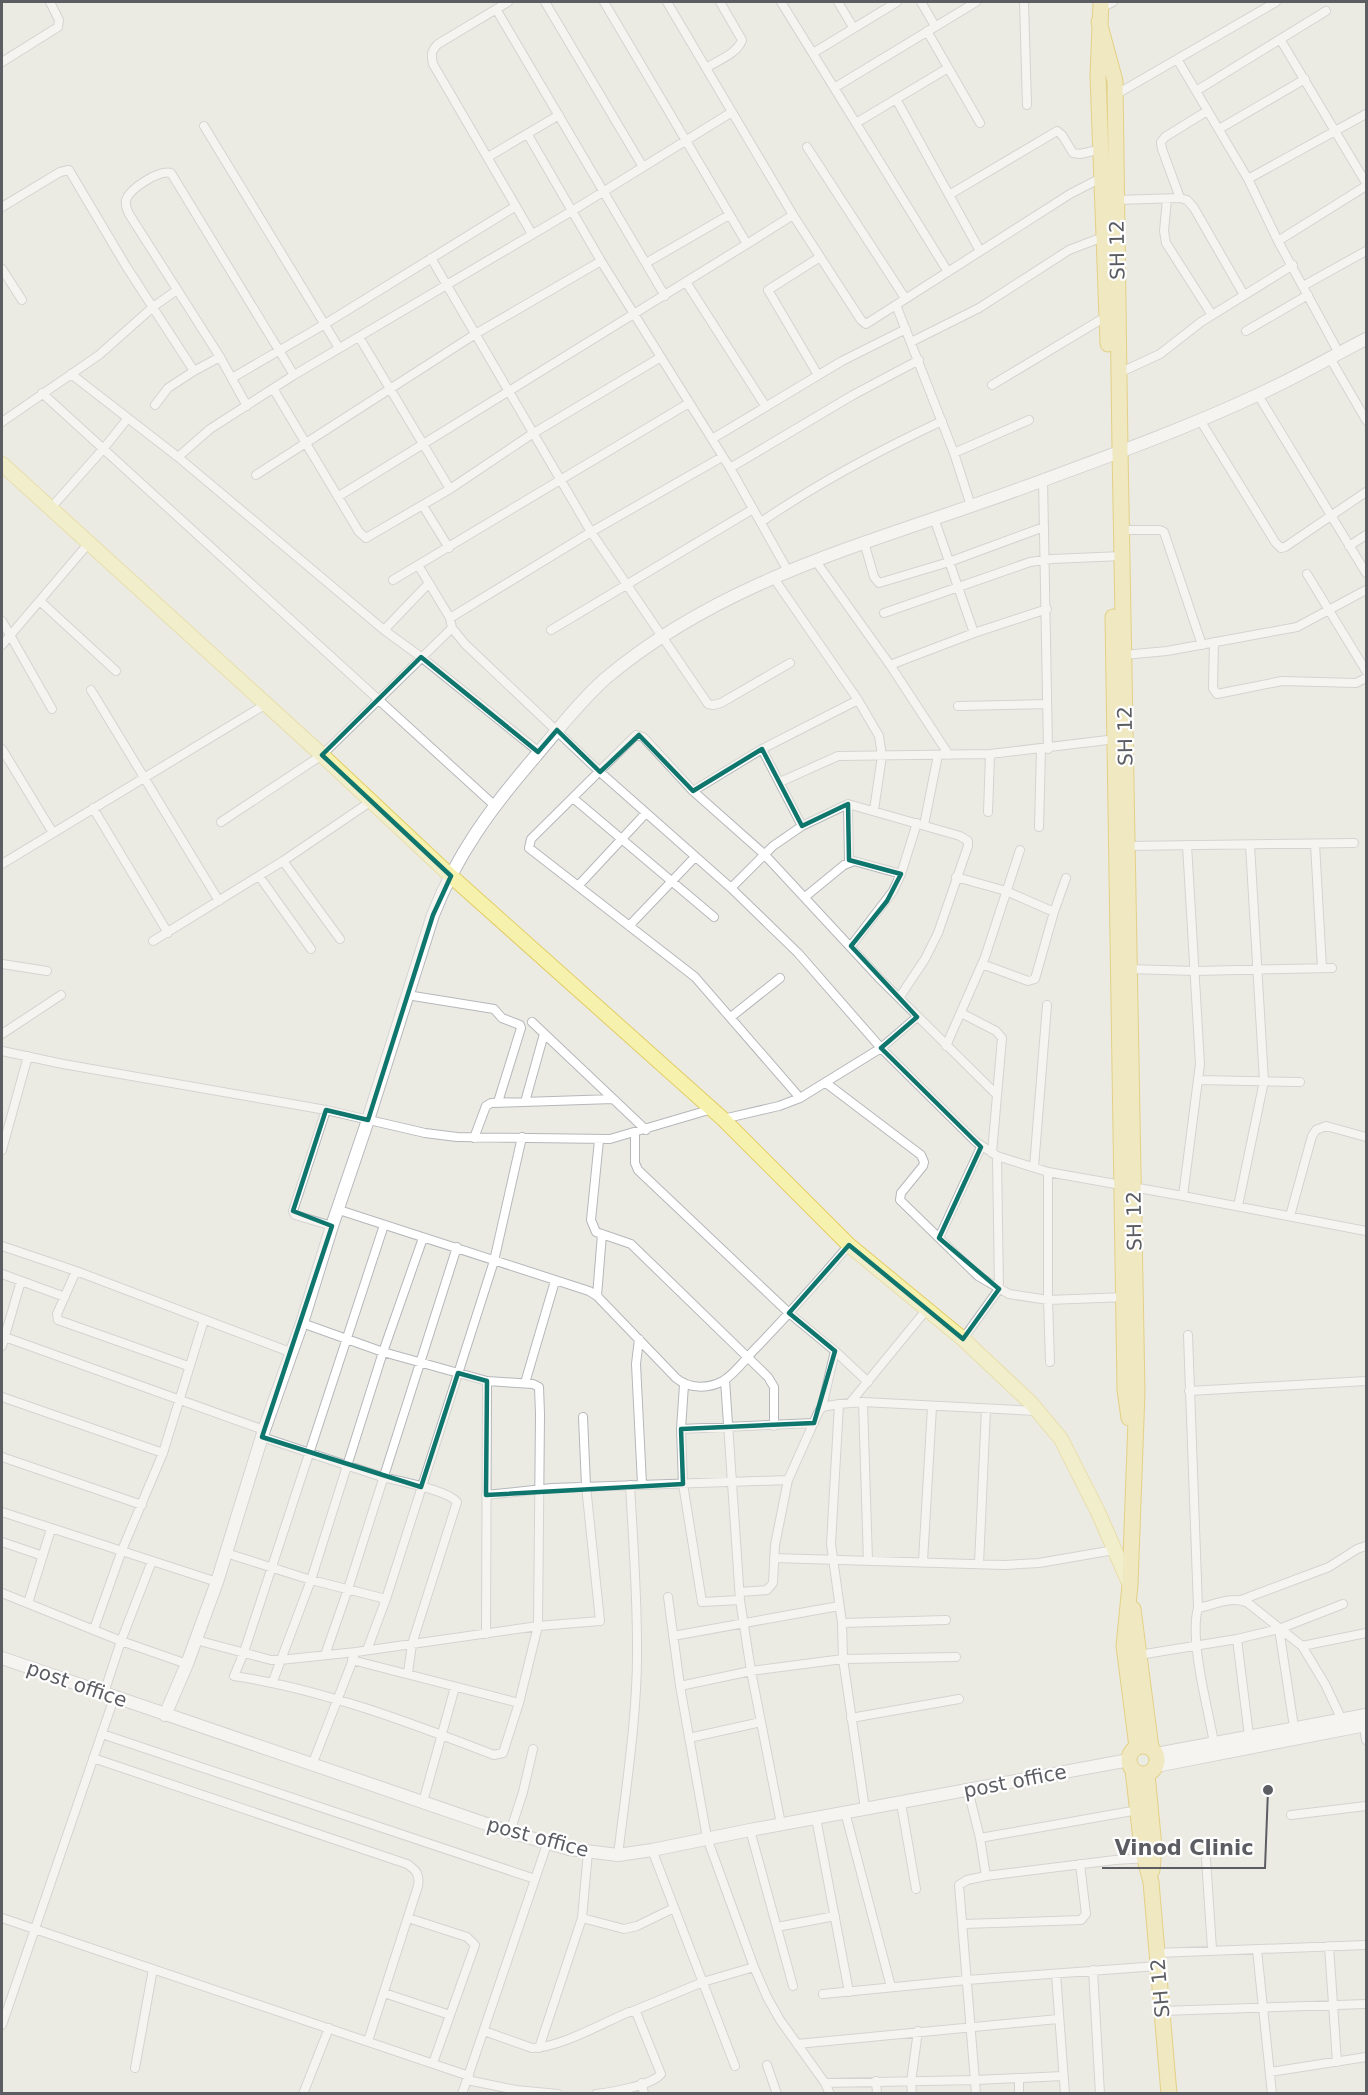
<svg xmlns="http://www.w3.org/2000/svg" width="1368" height="2095" viewBox="0 0 1368 2095" font-family="'DejaVu Sans',sans-serif">
  <style>
    .lines { fill: none; stroke-linecap: round; stroke-linejoin: round }
    .street-casing { stroke: #b5b7bb; stroke-width: 10 }
    .secondary-casing { stroke: #b6b8bd; stroke-width: 14 }
    .primary-casing { stroke: #e2cd65; stroke-width: 16 }
    .highway-casing { stroke: #d7b017; stroke-width: 17 }
    .street { stroke: #fff; stroke-width: 8 }
    .secondary { stroke: #fff; stroke-width: 12 }
    .primary { stroke: #f6f2ad; stroke-width: 14 }
    .highway { stroke: #f1e494; stroke-width: 15 }
    .marked { fill: none; stroke: #0f766e; stroke-width: 4.5; stroke-linejoin: round }
    .labels { text-anchor: middle; stroke-width: 4.5; stroke-linejoin: round; paint-order: stroke }
    .street-label { font-size: 20px; fill: #5b5d62; stroke: #fff }
    .leader { fill: none; stroke: #5b5d62; stroke-width: 2 }
    .callout-dot { fill: #5b5d62; stroke: #fff; stroke-width: 2 }
    .callout-label { font-size: 21px; text-anchor: middle; font-weight: bold; fill: #5b5d62; stroke: #fff; stroke-width: 4.5; stroke-linejoin: round; paint-order: stroke }
  </style>
  <rect width="100%" height="100%" fill="#ecebe3"/>
  <g class="lines">
    <defs>
      <path id="street" d="M508,2L438,44C431,51 431,55 433,64L532,234
        M545,2L643,167
        M604,2L747,244L793,215
        M781,2L948,272
        M838,2L853,27
        M921,2L935,26
        M1024,2L1027,105
        M1101,8L1113,2
        M496,9L665,296
        M927,31L980,123
        M1280,39L1366,183
        M813,53L897,2
        M1177,59L1248,179L1278,241L1339,353
        M2,62L58,27L59,20L50,2
        M706,68C717,61 738,53 742,40L720,2
        M834,88L976,2
        M1196,91L1326,11
        M1115,95L1276,2
        M896,99L980,251
        M732,112L793,215L861,320L866,324L1070,194L1101,178
        M856,123L948,68
        M204,126L339,348
        M1219,129L1305,79
        M528,135L601,261L730,468L788,571
        M807,147L905,298
        M488,157L559,115
        M1248,179L1366,114
        M949,195L1057,131L1062,135L1073,153L1080,154L1102,149
        M1180,198L1162,149L1161,142L1165,137L1207,111
        M1167,199L1164,231L1166,243L1212,315
        M1117,200L1180,198L1187,200L1194,208L1244,295
        M2,207L60,172L69,170L126,266L194,371L220,357
        M1278,241L1366,186
        M431,258L591,532L708,704L713,705L721,703L790,663
        M646,263L729,215
        M2,269L22,300
        M686,282L766,407
        M1303,286L1366,251
        M896,305L954,453L971,506
        M1246,331L1308,295
        M359,337L450,489
        M911,342L979,308L1069,250L1103,237
        M1330,358L1366,420
        M1119,373L1160,354L1201,322L1293,265
        M71,374L178,457L384,630L421,657L539,752
        M818,375L768,290L820,257
        M232,378L325,324L516,206
        M992,385L1107,316
        M274,390L359,532L366,538L450,489L532,434L661,357
        M42,393L494,805
        M1258,395L1366,573
        M155,405L168,388L194,371
        M247,406L220,357L129,214C127,210 125,205 126,200C130,188 159,170 171,173L294,375
        M1200,420L1275,542L1281,548L1285,547L1366,492
        M2,422L99,355L153,307L177,290
        M712,439L842,361L906,329
        M954,453L1029,420
        M178,457L210,429L294,375L572,211L732,112L667,2
        M730,468L853,395L919,360
        M256,475L477,333L601,261
        M1043,479L1048,749
        M339,496L747,244
        M423,506L449,548
        M50,509L104,448L128,418
        M934,518L974,633
        M761,522C818,483 880,450 942,421
        M1121,530H1160L1164,532L1202,645
        M864,542L874,577L879,583L949,562L1044,527
        M1349,546L1366,535
        M815,560L890,665L949,755
        M418,565L450,618L591,532L722,457
        M1307,574L1366,671
        M773,577L858,700L879,736L882,756L874,810
        M393,580L689,403
        M41,602L116,671
        M884,613L1030,562L1052,559L1122,556
        M450,618L452,628L465,644L600,772L731,888L798,953L881,1048L976,1142L997,1156L1048,1172L1183,1196L1366,1231
        M2,621L52,709
        M384,630L429,583
        M551,630L753,509
        M1214,642L1213,688L1217,694L1282,681L1356,683L1366,678
        M2,645L88,544
        M1124,655L1167,651L1297,627L1366,590
        M890,665L974,633L1047,609
        M91,690L219,901
        M958,706L1047,704
        M2,749L53,833
        M780,782L838,756L990,754L1116,739
        M693,791L762,749L858,700
        M573,798L714,917
        M848,804L849,862
        M93,808L168,933
        M988,812L990,754
        M221,822L322,755L452,628
        M924,825L938,755
        M802,826L848,804L960,836L968,841V846L938,933L925,959L899,998
        M1039,827L1041,749
        M1315,844L1322,968
        M1127,846L1354,843
        M283,861L340,939
        M2,864L266,704
        M259,876L311,949
        M956,877L1006,891L1054,912
        M578,886L646,813
        M731,888L773,846L802,826L762,749
        M805,897L844,865L854,861L901,874
        M629,926L695,857
        M153,941L283,861L370,802
        M851,946L893,891L901,874L917,823
        M2,964L47,971
        M982,964L1028,981L1035,979L1054,912L1066,878
        M1129,969L1195,971L1332,968
        M407,995L494,1009L502,1018L520,1025L521,1028L498,1102
        M961,1013L996,1031L1002,1038L992,1153
        M731,1017L780,978
        M532,1022L646,1130
        M2,1034L61,995
        M946,1046L985,957L1020,850
        M2,1051L63,1064L326,1110L425,1133L457,1137L610,1139L712,1109
        M1199,1080L1300,1082
        M826,1083L921,1155L924,1162L923,1166L901,1193L900,1200L978,1276L1009,1294L1048,1300L1126,1297
        M800,1098L695,977L529,848L531,839L636,735L643,737L693,791L764,854L880,979L996,1094
        M525,1102L544,1034
        M326,1110L293,1211L295,1215L332,1226
        M723,1119L779,1106L800,1098L881,1048L917,1017
        M635,1132V1163L638,1170L789,1313L835,1351L868,1382
        M474,1138L486,1106L491,1103L613,1099
        M599,1140L591,1220L596,1232L631,1244L768,1377L774,1387V1426
        M2,1150L28,1056
        M1034,1167L1047,1005
        M1048,1172V1300L1050,1362
        M1183,1196L1200,1064L1187,845
        M1238,1206L1264,1081L1250,845
        M339,1210L589,1291L597,1296L676,1378C689,1389 708,1389 723,1381C736,1373 746,1358 756,1348C788,1315 819,1280 849,1245
        M1290,1216L1312,1136L1316,1130L1326,1126L1366,1137
        M384,1225L244,1652L234,1676C322,1689 411,1723 494,1755L503,1753L519,1703L538,1626L540,1414L539,1387L533,1384L487,1381L486,1634
        M939,1238L981,1147
        M2,1246L76,1271L290,1352
        M76,1271L57,1314L58,1320L188,1366
        M2,1274L65,1297
        M597,1296L602,1234
        M302,1323L383,1352L487,1381
        M1188,1335L1198,1608
        M2,1336L264,1430
        M639,1339L636,1364L642,1484
        M963,1339L999,1289L997,1156
        M2,1346L21,1281
        M725,1380L740,1600L751,1671L781,1824
        M525,1383L555,1281
        M684,1385L681,1429L683,1484L702,1602L740,1600
        M1189,1391L1366,1381
        M2,1397L163,1453
        M863,1402L868,1561
        M850,1403L927,1309
        M822,1407L835,1351
        M681,1429L814,1423
        M262,1437C302,1450 342,1464 382,1477C399,1481 447,1490 457,1502L412,1644L408,1673
        M2,1457L142,1505
        M486,1495L552,1488L788,1480
        M2,1512L217,1582
        M2,1542L43,1556
        M226,1553L311,1580L386,1599
        M774,1558L1004,1565L1039,1563L1114,1550
        M923,1561L932,1407
        M979,1564L986,1409
        M740,1592L767,1590L773,1583L775,1545L788,1480L818,1413L822,1407L839,1404
        M2,1593L121,1641L187,1664
        M668,1597L680,1686L707,1838L754,1967L767,1997L780,2020L825,2083L830,2094
        M1241,1600L1329,1567L1357,1549L1366,1546
        M28,1603L51,1529
        M842,1623L946,1620
        M94,1629L122,1550L163,1453L204,1320
        M1279,1629L1294,1727
        M673,1636L839,1606
        M1237,1639L1249,1736
        M196,1640L271,1660H280L356,1652L538,1626L600,1621L586,1486L583,1417
        M1302,1646L1366,1633
        M367,1650L386,1599L494,1261L522,1137
        M325,1655L348,1589L457,1247
        M1139,1655L1237,1639L1279,1629L1343,1604
        M352,1660L519,1703
        M273,1681L311,1580L383,1352L423,1238
        M680,1686L751,1671L843,1659L956,1657
        M104,1693L121,1641L152,1561
        M851,1718L959,1699
        M1364,1726L1366,1740
        M102,1734L535,1879
        M689,1738L761,1722
        M1214,1743C1208,1708 1189,1640 1198,1608C1214,1605 1233,1595 1248,1603L1302,1646L1325,1684L1342,1720
        M93,1758L407,1864C416,1870 420,1874 418,1886L368,2041
        M312,1765L354,1657
        M968,1790L980,1838L986,1876
        M423,1802L455,1687
        M901,1803L916,1889
        M865,1809L843,1659L842,1623L831,1544L839,1404L863,1402L1037,1411
        M845,1812L891,1987
        M1291,1815L1366,1806
        M816,1818L849,1992
        M750,1830L793,1986
        M510,1832L523,1792L533,1749
        M980,1838L1138,1810
        M652,1850L735,2066
        M618,1855C626,1788 638,1712 637,1645C637,1592 633,1538 630,1485
        M1206,1859L1212,1949
        M2,1918L469,2076
        M408,1918L467,1937L475,1945L433,2063
        M582,1918L624,1929L637,1926L674,1908
        M963,1924L1081,1920L1086,1914L1080,1864
        M777,1927L835,1916
        M1329,1946L1337,2062
        M1257,1950L1272,2094
        M1157,1953L1366,1945
        M1093,1970L1100,2094
        M1056,1974L1065,2094
        M384,1993L450,2015
        M823,1994L967,1980L1158,1966
        M633,2011L703,1982L754,1967
        M1162,2011L1366,2004
        M2,2025L114,1698
        M484,2031L532,2048C559,2048 603,2023 629,2012H636L661,2074C650,2086 612,2092 596,2094
        M797,2044L1058,2019
        M539,2048L582,1918L588,1852
        M767,2065L777,2094
        M135,2068L153,1969
        M1270,2072L1366,2057
        M1019,2078V2094
        M467,2080L516,2090L558,2094
        M876,2081L877,2094
        M642,2083L644,2094
        M825,2083L976,2080L1063,2076
        M303,2094L329,2028
        M462,2094L547,1844
        M912,2094L911,2082L918,2031
        M976,2094L959,1885L967,1880L986,1876L1115,1860L1148,1858"/>
      <path id="secondary" d="M2,1658L510,1832L569,1849L618,1855L652,1850L750,1830L1129,1760
        M165,1715L187,1664L217,1582L264,1430L302,1323L332,1226L368,1120L433,915C457,854 491,808 534,758C557,731 579,702 606,678C727,576 878,541 1022,488C1100,459 1180,431 1255,396C1293,379 1329,358 1366,339
        M1156,1754L1366,1715
        M1156,1766L1366,1725"/>
      <path id="primary" d="M2,464L322,755L451,876L723,1119L849,1245L963,1339L1031,1403L1061,1439L1098,1512L1130,1585"/>
      <path id="highway" d="M1101,2L1098,76L1108,344
        M1099,22L1115,81L1120,450L1137,1392L1130,1585L1124,1646L1137,1747
        M1113,617L1125,1390L1129,1418
        M1133,1609L1151,1748
        M1129 1760a14 14 0 1 1 28 0a14 14 0 1 1-28 0Z
        M1133,1770L1142,1848L1151,1882L1169,2094
        M1147,1774L1154,1847L1152,1870"/>
    </defs>
    <use href="#street" class="street-casing"/>
    <use href="#secondary" class="secondary-casing"/>
    <use href="#primary" class="primary-casing"/>
    <use href="#highway" class="highway-casing"/>
    <use href="#street" class="street"/>
    <use href="#secondary" class="secondary"/>
    <use href="#primary" class="primary"/>
    <use href="#highway" class="highway"/>
  </g>
  <path d="M0 0H1368V2095H0ZM421,657L538,752L557,730L600,772L639,735L693,791L762,749L802,826L848,804L849,860L901,874L887,901L851,946L917,1017L881,1048L981,1147L939,1238L999,1289L963,1339L849,1245L789,1313L835,1351L814,1423L681,1429L683,1484L486,1495L487,1381L458,1373L421,1487L262,1437L332,1226L293,1211L326,1110L368,1120L433,915L451,876L322,755Z" fill="#ecebe3" fill-opacity=".55" fill-rule="evenodd"/>
  <path class="marked" d="M421,657L538,752L557,730L600,772L639,735L693,791L762,749L802,826L848,804L849,860L901,874L887,901L851,946L917,1017L881,1048L981,1147L939,1238L999,1289L963,1339L849,1245L789,1313L835,1351L814,1423L681,1429L683,1484L486,1495L487,1381L458,1373L421,1487L262,1437L332,1226L293,1211L326,1110L368,1120L433,915L451,876L322,755Z"/>
  <g class="labels">
    <g class="street-label">
      <text transform="translate(1117 250) rotate(-91)" y="7">SH 12</text>
      <text transform="translate(1125 736) rotate(-91)" y="7">SH 12</text>
      <text transform="translate(1134 1221) rotate(-91)" y="7">SH 12</text>
      <text transform="translate(77 1684) rotate(19)" y="7">post office</text>
      <text transform="translate(1015 1781) rotate(-11)" y="7">post office</text>
      <text transform="translate(538 1837) rotate(15)" y="7">post office</text>
      <text transform="translate(1160 1988) rotate(-95)" y="7">SH 12</text>
    </g>
  </g>
  <path class="leader" d="M1268 1790L1265 1868H1102"/>
  <circle class="callout-dot" cx="1268" cy="1790" r="6"/>
  <g class="callout-label">
    <text x="1184" y="1855">Vinod Clinic</text>
  </g>
  <rect width="1368" height="2095" fill="none" stroke="#5b5d62" stroke-width="6"/>
</svg>
